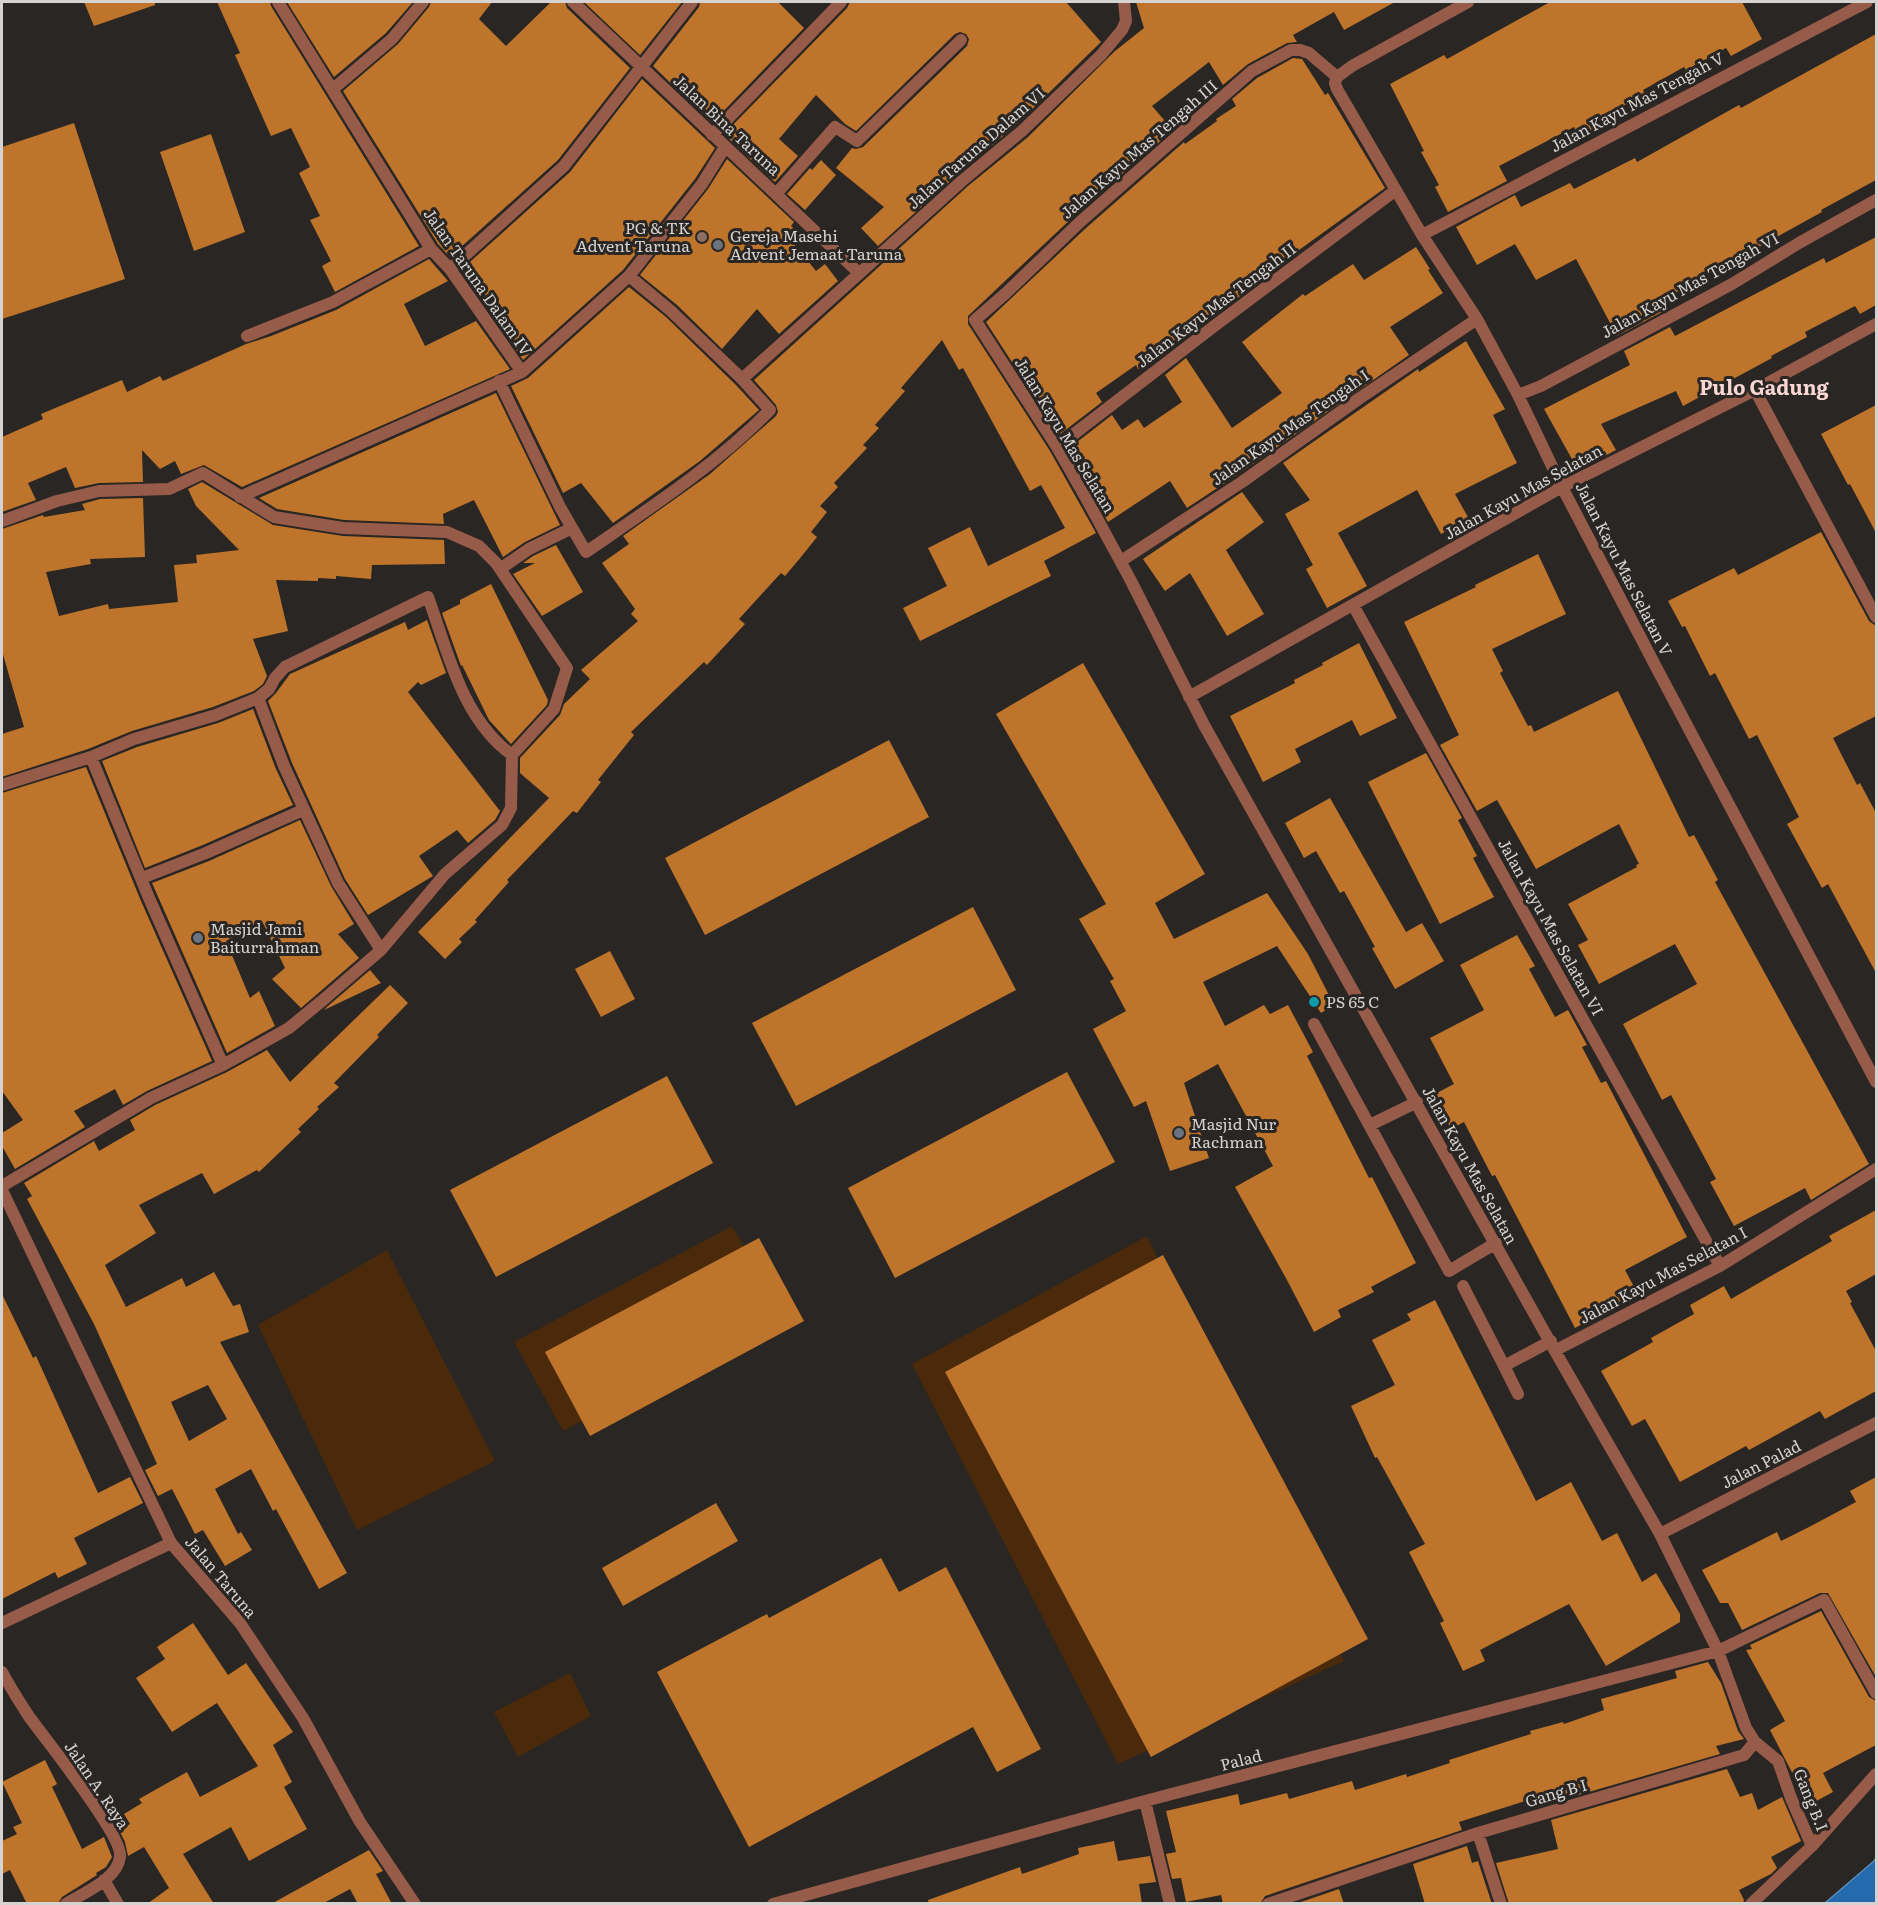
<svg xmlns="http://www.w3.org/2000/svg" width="1878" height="1905" viewBox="0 0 1878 1905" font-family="Literata,serif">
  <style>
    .green { fill: #4a2a0a }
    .water { fill: #246aad; stroke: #598ab8; stroke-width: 1.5 }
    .building { fill: #be742b; fill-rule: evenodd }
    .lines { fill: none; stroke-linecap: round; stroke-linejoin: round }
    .minor { stroke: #975b4a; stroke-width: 12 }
    .tertiary { stroke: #975b4a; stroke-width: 12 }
    .education-dot { fill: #8d6e63; stroke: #292623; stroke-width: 2 }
    .worship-dot { fill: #6b7280; stroke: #292623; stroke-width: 2 }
    .culture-dot { fill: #0f9aa8; stroke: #292623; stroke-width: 2 }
    .labels { text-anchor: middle; stroke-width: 6; stroke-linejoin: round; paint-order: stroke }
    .street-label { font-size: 16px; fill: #d5d3d1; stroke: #292623 }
    .poi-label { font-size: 16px; fill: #d5d3d1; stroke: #292623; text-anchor: start }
    .quarter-label { font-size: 20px; font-weight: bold; fill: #fad7d2; stroke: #292623 }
  </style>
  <rect width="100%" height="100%" fill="#292623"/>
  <path class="green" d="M732,1226L784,1315L563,1431L514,1342Z
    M1147,1236L1344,1661L1118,1764L912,1364Z
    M387,1250L495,1461L357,1530L258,1325Z
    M570,1673L591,1716L518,1757L494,1712Z"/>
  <path class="water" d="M1876,1858V1903H1825L1874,1861Z"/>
  <path class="building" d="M84,2H155V5L94,26Z
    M217,2H270L271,6L419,246L335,292L322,266L331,261L310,220L320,216L299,173L310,167L291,128L271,136L235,55L240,53Z
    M287,2H413L386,33L334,77Z
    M431,2H492L479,19L506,46L551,2H565L567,8L630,68L558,160L450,257L438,244L343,91L398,44L429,7Z
    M584,2H682L640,55Z
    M700,2H778L804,28L712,123L653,66L699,7Z
    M850,2H1066L1101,42L1016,125L958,174L878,246L861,228L884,207L836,168L852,148L856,149L863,147L967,46L969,39L966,34L960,32L955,34L856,131L845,124L816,95L779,139L798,156L775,182L724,134L847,8Z
    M1136,2H1395L1344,30L1334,12L1293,35L1297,42L1287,43L1248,64L1223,85L1209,62L1152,106L1173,130L1074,216L968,316V324L1050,451L1096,533L1044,561L1051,576L920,641L903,608L947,586L928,548L970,527L988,566L1065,528L1041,485L1030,491L963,368L959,370L942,340L901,388L905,391L875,425L879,428L863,445L867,448L834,483L838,487L820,506L827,512L811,532L817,537L801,557L785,576L781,573L739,619L745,624L707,665L704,662L631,732L634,735L598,780L601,782L577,813L573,811L507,880L509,882L475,920L477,922L459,939L462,942L445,959L418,932L549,798L520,773V758L560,715L564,704L590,679L581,670L638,621L631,614L635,609L602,563L629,544L623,536L710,474L776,416L778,412L776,405L754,380L968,186L1028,137L1115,51L1144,28Z
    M1550,2H1742L1762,39L1731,56L1726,48L1686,70L1684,67L1643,90L1645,94L1600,119L1603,125L1580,138L1574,127L1499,166L1507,181L1448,212L1435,187L1439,185L1421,152L1424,151L1390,84L1444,55L1447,59Z
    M1876,34V180L1821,210L1822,212L1657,303L1662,312L1617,336L1576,259L1536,280L1515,244L1477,265L1456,227L1515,195L1521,207L1570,183L1574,189L1635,158L1637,162L1739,105L1741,108Z
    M1293,58L1302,59L1325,95L1328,93L1385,188L1281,263L1282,265L1256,285L1175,341L1177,344L1156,361L1138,369L1136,365L1096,393L1102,402L1059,435L986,322L1086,228L1184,142L1185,144L1217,121L1216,119L1236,106L1232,99L1257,78Z
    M642,79L715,148L695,179L623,270L523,360L491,314L500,310L461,270L570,172Z
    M74,123L125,279L2,319V147Z
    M211,134L245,232L194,251L160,152Z
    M727,159L794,222L791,226L796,230L789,238L816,271L825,264L838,281L779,334L757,309L722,349L677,305L640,275L708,189Z
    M821,160L836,175L805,210L787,194L810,168L812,170Z
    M1876,237V305L1860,314L1855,306L1805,332L1807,337L1771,356L1772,358L1683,406L1676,391L1601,424L1616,450L1578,470L1544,409L1630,365L1624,351L1670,327L1675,336L1824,258L1826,263Z
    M1416,247L1430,269L1428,270L1443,293L1390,327L1409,355L1237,475L1187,508L1170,481L1108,522L1068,449L1112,415L1122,430L1138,419L1144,428L1182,402L1165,375L1186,358L1232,428L1282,393L1242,342L1303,294L1305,296L1353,264L1364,280Z
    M429,259L448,281L404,304L425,346L476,321L510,369L242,487L204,465L181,474L175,461L160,469L142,450L143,482L99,483L75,488L66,467L28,483L36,500L2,512V437L43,419L41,414L122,380L127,392L160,376L163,381L246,344L271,336L336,310Z
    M629,287L666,317L736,385L759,410L700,461L613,523L581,483L563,493L511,386L528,378Z
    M1466,341L1505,409L1493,415L1517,463L1455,494L1469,519L1441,534L1417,490L1338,533L1367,586L1327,608L1306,569L1313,565L1285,514L1310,500L1283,463L1418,369L1419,372Z
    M496,393L560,525L525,542L503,557L474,500L443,514L444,524L344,520L277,509L259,498Z
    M1876,405V533L1850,484L1848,485L1821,434Z
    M202,482L273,525L343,536L444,540L445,564L372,565L371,579L336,576V579L318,578V581L276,580L288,631L253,639L267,676L263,684L254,691L213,707L132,731L88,749L2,777V734L24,727L2,651V529L43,515L44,517L85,510L82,504L100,499L143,498L145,557L90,559L91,564L46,572L59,616L108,604L109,609L178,602L174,565L197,563L196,555L239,550L196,506L188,489Z
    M1242,492L1264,522L1226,550L1264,614L1227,636L1190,573L1165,591L1143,559Z
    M1821,532L1869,621L1876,626V716L1833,738L1857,785L1860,783L1876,813V973L1828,884L1822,888L1787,824L1799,817L1757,735L1749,739L1715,673L1710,676L1685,626L1682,627L1668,601L1734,568L1738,575Z
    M556,545L583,592L542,616L513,574L535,563H523L533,556Z
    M1538,554L1566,614L1492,649L1503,671L1500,673L1528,726L1531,725L1534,732L1618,691L1689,837L1694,835L1718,880L1715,882L1869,1164L1811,1200L1805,1188L1734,1226L1710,1182L1716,1179L1671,1095L1662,1100L1623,1024L1697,984L1675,944L1599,984L1578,945L1588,940L1568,904L1637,867L1636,865L1639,864L1619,824L1536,869L1497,800L1477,811L1440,745L1459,735L1404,622L1476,587L1475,585Z
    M491,584L548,700L547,705L511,744L489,720L462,665L461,666L442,613L460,604V600Z
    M427,620L446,673L421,685L418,682L408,692L500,811L495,820L468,843L457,830L419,856L433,876L368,915L345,879L292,763L268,701L276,693L290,674L405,622L408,630Z
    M1359,643L1397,718L1360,736L1352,720L1295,749L1301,762L1263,782L1230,716L1295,683L1294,680L1323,665L1322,663Z
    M1083,663L1205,874L1155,903L1174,939L1267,893L1308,954L1334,1005L1321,1013L1277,946L1203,982L1225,1026L1264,1005L1270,1014L1288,1005L1313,1052L1307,1056L1369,1178L1372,1177L1416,1263L1371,1287L1374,1292L1338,1310L1341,1317L1314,1332L1287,1280L1235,1187L1273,1166L1218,1064L1184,1083L1209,1158L1170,1171L1146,1101L1134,1107L1093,1029L1126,1011L1110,981L1114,979L1079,919L1106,904L996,714Z
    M253,709L276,769L293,805L203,845L145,868L102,761L137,747L218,723Z
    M889,740L929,817L705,935L665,858Z
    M1426,753L1462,818L1458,820L1477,856L1473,858L1494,897L1440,924L1368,782Z
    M86,767L141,901L212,1061L147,1091L123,1105L115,1089L74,1111L85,1127L15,1169L2,1146V1133L23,1120L2,1091V793Z
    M1330,798L1406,932L1422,923L1444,961L1395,989L1372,948L1375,947L1344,891L1340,893L1316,851L1304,858L1285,823Z
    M300,820L331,886L354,924L338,934L359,958L301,1008L272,979L285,968L263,923L226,941L250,998L259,991L275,1026L227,1053L152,883L209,861Z
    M973,907L1016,990L796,1106L752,1023Z
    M1517,935L1535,966L1529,969L1555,1017L1568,1010L1587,1045L1582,1047L1601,1083L1606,1081L1687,1237L1625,1270L1638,1294L1575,1328L1495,1175L1492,1176L1464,1122L1451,1129L1433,1095L1454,1084L1430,1038L1484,1010L1460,965Z
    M610,951L635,999L601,1017L575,969Z
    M370,970L381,983L324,1010L328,1006Z
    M390,985L408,1003L377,1035L379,1037L334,1083L339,1087L317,1107L319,1109L298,1129L301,1132L259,1172L257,1170L214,1194L202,1173L139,1205L156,1233L105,1265L126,1307L182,1278L186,1287L214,1272L233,1306L240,1304L249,1332L220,1342L347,1573L319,1589L276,1509L273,1511L251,1469L215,1489L238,1534L241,1532L252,1550L225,1566L203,1530L195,1534L172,1489L158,1496L145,1470L157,1464L94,1324L27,1199L32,1196L24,1183L94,1141L99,1151L135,1130L130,1120L155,1105L227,1072L267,1050L290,1082ZM208,1385L227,1419L189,1441L171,1402Z
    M1067,1072L1115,1162L895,1278L848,1188Z
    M667,1076L713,1163L496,1277L450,1190Z
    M1876,1210V1274L1846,1291L1852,1302L1850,1303L1876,1351V1391L1825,1419L1820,1411L1749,1450L1746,1446L1680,1482L1645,1419L1632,1426L1601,1371L1653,1342L1651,1338L1694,1314L1690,1305L1724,1286L1731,1299L1832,1241L1829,1236Z
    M759,1238L804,1321L590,1436L545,1352Z
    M1163,1255L1368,1639L1151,1757L945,1372Z
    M2,1294L33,1358L36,1356L98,1493L130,1477L143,1503L74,1538L87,1564L58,1578L55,1572L2,1599Z
    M1435,1300L1536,1501L1571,1482L1602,1541L1617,1533L1642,1582L1656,1573L1680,1614V1622L1606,1666L1569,1604L1480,1650L1485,1661L1463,1671L1440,1623L1444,1621L1409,1552L1425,1544L1377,1457L1375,1458L1351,1406L1395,1385L1372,1340L1411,1320L1407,1314Z
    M1876,1477V1677L1828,1593H1820L1742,1630L1728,1603H1720L1702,1570L1777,1532L1781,1541L1809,1527L1856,1502L1850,1491Z
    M716,1503L738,1541L623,1606L602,1568Z
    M881,1558L899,1592L946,1567L1041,1749L997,1772L973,1727L749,1847L657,1672L767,1614L769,1618Z
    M1821,1611L1869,1697L1876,1701V1745L1823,1773L1833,1792L1809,1805L1770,1730L1785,1721L1746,1650L1752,1649L1750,1645Z
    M193,1623L228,1675L246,1663L293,1732L273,1745L292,1782L284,1787L307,1829L249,1861L231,1827L183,1854L214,1904H147L169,1888L144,1847L128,1856L125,1842L119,1830L130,1824L124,1814L142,1803L139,1799L187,1772L200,1797L258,1766L217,1703L172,1732L136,1678L165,1659L157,1647Z
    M1708,1662L1721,1683L1738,1731L1744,1739L1716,1746L1720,1754L1530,1809L1528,1800L1459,1822L1462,1830L1265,1896L1260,1904H1223L1221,1895L1186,1902L1181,1878L1172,1879L1166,1854L1176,1852L1166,1811L1238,1794L1240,1805L1287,1793L1289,1799L1352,1781L1355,1790L1406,1774L1407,1777L1450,1763L1449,1760L1531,1734L1530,1731L1563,1722L1564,1724L1604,1710L1601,1699L1677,1678L1675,1671Z
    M45,1760L57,1784L52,1787L82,1849L104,1837L112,1857L106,1867L96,1873L97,1875L62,1897L58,1904H27L10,1870L2,1874V1841L17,1834L13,1827L22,1823L2,1782Z
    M1727,1769L1740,1797L1752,1793L1758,1810L1782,1797L1801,1841L1771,1857L1777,1868L1771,1874L1739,1890L1744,1900L1743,1904H1509L1496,1863L1558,1849L1551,1820Z
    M1114,1841L1118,1861L1150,1856L1156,1882L1139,1884L1142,1904H929L928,1900L1020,1867L1022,1874L1079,1854L1078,1848Z
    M1467,1846L1472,1863L1478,1861L1492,1904H1425L1413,1864Z
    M369,1850L383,1871L376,1874L392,1904H358L350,1889L322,1904H271Z
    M1339,1889L1344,1904H1295Z"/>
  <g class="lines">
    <path class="minor" d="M278,2L431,249L450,269L522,372
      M573,2L859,273
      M1337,77L1335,83L1337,89L1422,235L1477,319L1518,395L1562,487L1655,665L1876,1082
      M1337,77L1352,66L1468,2
      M333,89L392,39L423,2
      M712,135L841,2
      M776,194L835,127L857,141L961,40
      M1422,235L1867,2
      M450,269L564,166L692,2
      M629,276L671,311L742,379
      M247,336L333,302L431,249
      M499,381L560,507L586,552C650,508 716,465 770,410L742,379L963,180L1022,131L1101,55L1122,30L1126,21L1124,2
      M1755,390L1876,617
      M1518,395L1541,386L1732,284L1799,243L1876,200
      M1057,447L1213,327L1396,190
      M240,497L522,372L629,276L702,184L725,147
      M2,521L57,501L99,491L169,489L203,473L274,517L343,528L447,532L479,546L496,563L567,668L554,709L512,755L511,808L502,825L445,874L381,950L323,1000L289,1028L223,1065L151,1098L2,1186
      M1121,561L1242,482L1360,398L1477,319
      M500,569L529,549L572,528
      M1353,605L1720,1266
      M1189,697L1562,487L1755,390L1876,324
      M258,698L284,766L338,883L381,950
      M91,757L149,898L223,1065
      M2,785L91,757L134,739L216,715L258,698L269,689L275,678L285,667L428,597C448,652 462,719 512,755
      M142,878L206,853L303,810
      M1314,1024L1449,1271L1496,1243
      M1370,1125L1417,1102
      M1463,1286L1504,1366L1551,1341
      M1556,1350L1720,1266L1876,1169
      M1504,1366L1518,1394
      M1660,1534L1876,1423
      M2,1623L171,1543
      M2,1672C10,1687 19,1701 28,1715C44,1738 124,1836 120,1857C117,1880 83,1893 66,1904
      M1755,1742L1778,1761L1791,1798L1812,1846
      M1145,1801L1170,1904
      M1478,1833L1501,1904
      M104,1880L118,1904
      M773,1904L1145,1801L1718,1651L1824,1600L1876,1693
      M1268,1904L1478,1833L1744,1755L1755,1742L1746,1728L1718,1651L1660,1534L1559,1358L1204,725L1130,579L1086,498L1057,447L975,320L1006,293L1080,222L1252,71L1291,50H1300L1309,53L1337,77
      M1751,1904L1812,1846L1876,1774"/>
    <path class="tertiary" d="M2,1190L171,1543L240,1623L303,1718L360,1822L415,1904"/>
  </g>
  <circle class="education-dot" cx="702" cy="237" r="6"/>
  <g class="worship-dot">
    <circle cx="718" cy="245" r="6"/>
    <circle cx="198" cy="938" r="6"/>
    <circle cx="1179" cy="1133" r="6"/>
  </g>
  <circle class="culture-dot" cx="1314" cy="1002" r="6"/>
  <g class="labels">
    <g class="street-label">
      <text transform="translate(1637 102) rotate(-28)" y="6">Jalan Kayu Mas Tengah V</text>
      <text transform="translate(727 125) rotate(43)" y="6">Jalan Bina Taruna</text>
      <text transform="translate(976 148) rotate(-41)" y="6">Jalan Taruna Dalam VI</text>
      <text transform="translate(1139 149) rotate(-41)" y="6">Jalan Kayu Mas Tengah III</text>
      <text transform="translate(478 282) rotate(55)" y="6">Jalan Taruna Dalam IV</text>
      <text transform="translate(1690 285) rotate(-29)" y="6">Jalan Kayu Mas Tengah VI</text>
      <text transform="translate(1216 305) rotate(-37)" y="6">Jalan Kayu Mas Tengah II</text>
      <text transform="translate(1290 427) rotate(-35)" y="6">Jalan Kayu Mas Tengah I</text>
      <text transform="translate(1065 435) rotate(59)" y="6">Jalan Kayu Mas Selatan</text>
      <text transform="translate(1523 492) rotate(-29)" y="6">Jalan Kayu Mas Selatan</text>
      <text transform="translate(1624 569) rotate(63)" y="6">Jalan Kayu Mas Selatan V</text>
      <text transform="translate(1551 927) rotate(61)" y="6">Jalan Kayu Mas Selatan VI</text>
      <text transform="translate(1470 1165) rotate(61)" y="6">Jalan Kayu Mas Selatan</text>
      <text transform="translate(1663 1275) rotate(-28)" y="6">Jalan Kayu Mas Selatan I</text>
      <text transform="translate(1761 1464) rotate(-27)" y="6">Jalan Palad</text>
      <text transform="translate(221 1577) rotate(50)" y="6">Jalan Taruna</text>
      <text transform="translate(1241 1760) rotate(-14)" y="6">Palad</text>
      <text transform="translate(97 1785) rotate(56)" y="6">Jalan A. Raya</text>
      <text transform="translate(1556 1793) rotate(-16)" y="6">Gang B I</text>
      <text transform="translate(1811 1800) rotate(68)" y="6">Gang B.I</text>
    </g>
    <g class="poi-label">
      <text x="690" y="234" text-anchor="end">PG &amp; TK<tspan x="690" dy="18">Advent Taruna</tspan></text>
      <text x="730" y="242">Gereja Masehi<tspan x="730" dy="18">Advent Jemaat Taruna</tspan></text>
      <text x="210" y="935">Masjid Jami<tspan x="210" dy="18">Baiturrahman</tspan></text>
      <text x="1326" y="1008">PS 65 C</text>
      <text x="1191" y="1130">Masjid Nur<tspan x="1191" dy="18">Rachman</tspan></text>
    </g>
    <g class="quarter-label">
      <text x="1764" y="395">Pulo Gadung</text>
    </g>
  </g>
  <rect width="1878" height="1905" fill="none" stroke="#d5d3d1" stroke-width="6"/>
</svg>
